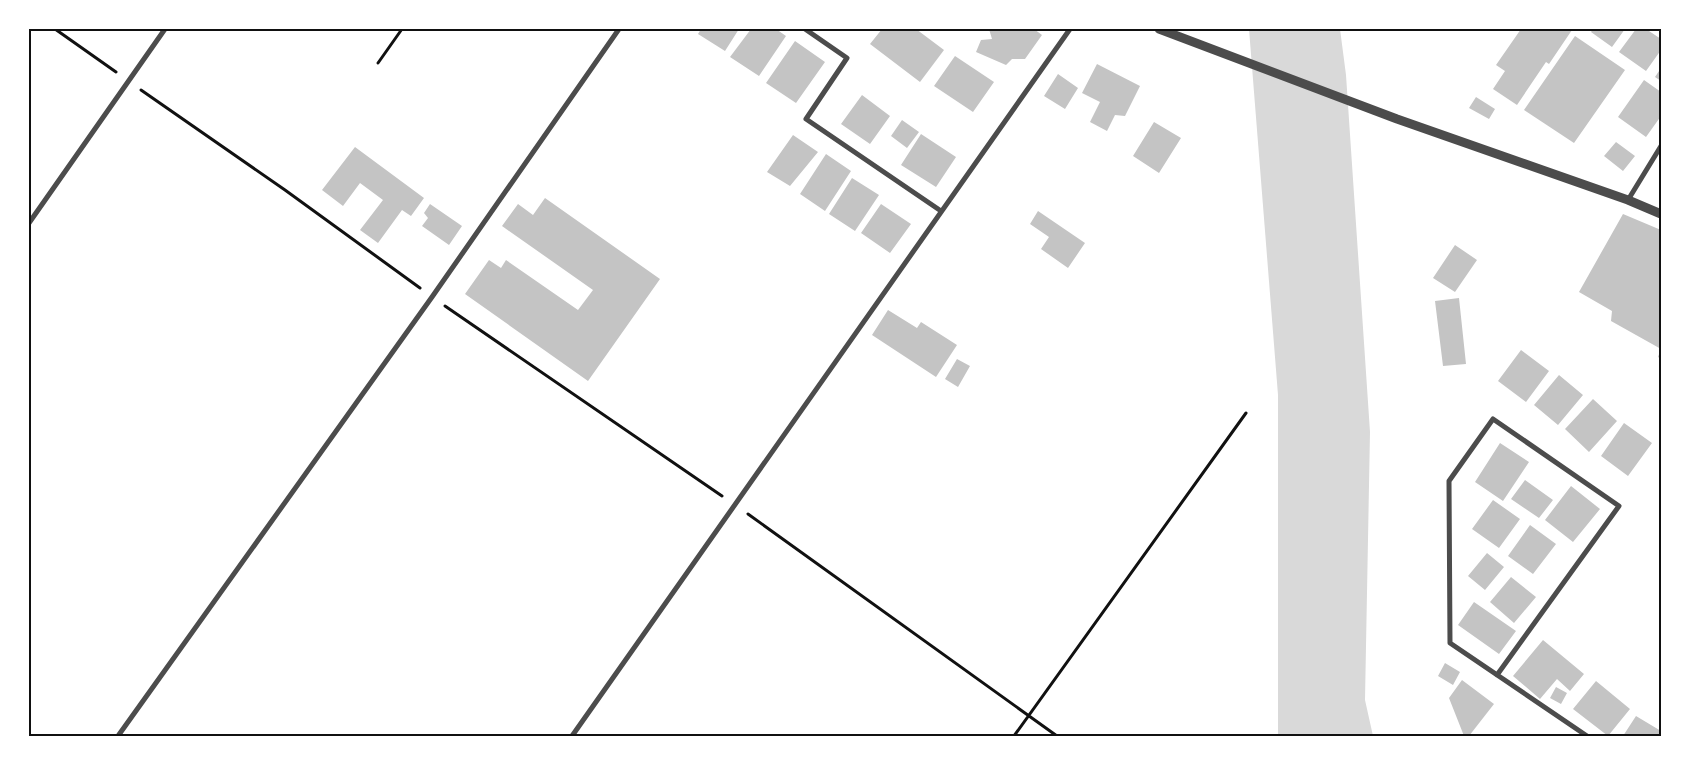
<svg xmlns="http://www.w3.org/2000/svg" width="1690" height="765" viewBox="0 0 1690 765" font-family="Inter,sans-serif">
  <style>
    .water { fill: #d9d9d9 }
    .building { fill: #c4c4c4 }
    .lines { fill: none; stroke-linecap: round; stroke-linejoin: round }
    .path { stroke: #111; stroke-width: 3 }
    .minor { stroke: #4c4c4c; stroke-width: 5 }
    .tertiary { stroke: #4c4c4c; stroke-width: 9 }
    .neatline { fill: none; stroke: #111; stroke-width: 2 }
  </style>
  <rect width="100%" height="100%" fill="#fff"/>
  <path class="water" d="M1249,29H1340L1346,75L1370,432L1365,700L1373,736H1278V395Z"/>
  <path class="building" d="M701,29H739L725,51L698,34Z
    M751,29H776L786,36L759,76L730,57Z
    M882,29H916L944,50L920,82L870,44Z
    M989,29H1034L1042,35L1025,59H1012L1006,65L976,52L981,40L992,39Z
    M1521,29L1572,30L1549,64L1546,62L1517,105L1493,89L1505,71L1496,65Z
    M1593,29H1625L1612,47L1591,32Z
    M1636,29H1646L1661,39V50L1646,71L1619,52Z
    M1575,36L1625,70L1574,143L1524,110Z
    M795,41L825,62L796,103L766,83Z
    M955,56L994,82L973,112L934,86Z
    M1097,64L1140,86L1125,116L1115,115L1107,131L1090,122L1100,102L1082,93Z
    M1661,68V81L1655,77Z
    M1058,74L1078,88L1065,109L1044,96Z
    M1644,80L1661,92V116L1646,137L1618,117Z
    M862,95L890,116L870,144L841,124Z
    M1476,97L1495,109L1489,119L1469,108Z
    M902,120L919,132L907,148L891,136Z
    M1154,122L1181,138L1159,173L1133,156Z
    M921,134L956,157L936,187L901,165Z
    M793,135L818,152L790,186L767,172Z
    M1616,142L1635,156L1623,171L1604,156Z
    M355,147L424,198L411,216L402,210L378,243L360,230L383,200L360,183L343,206L322,190Z
    M826,154L851,171L825,211L800,194Z
    M852,178L879,195L855,231L829,214Z
    M545,198L660,279L588,381L465,294L489,260L501,268L506,260L578,310L593,290L502,226L518,204L533,215Z
    M430,204L462,226L449,245L422,226L428,218L424,213Z
    M881,204L911,224L890,253L861,233Z
    M1038,211L1085,243L1068,268L1041,249L1049,237L1030,224Z
    M1623,214L1661,230V359L1658,357L1661,349L1611,321L1612,311L1579,292Z
    M1455,245L1477,260L1455,292L1433,278Z
    M1459,298L1466,364L1443,366L1435,301Z
    M888,310L917,328L921,322L957,345L936,377L872,335Z
    M1521,350L1549,371L1526,402L1498,381Z
    M957,359L970,366L958,387L945,379Z
    M1559,375L1583,395L1558,425L1534,405Z
    M1593,399L1617,421L1589,452L1565,429Z
    M1624,423L1652,443L1628,476L1601,456Z
    M1500,443L1529,462L1503,501L1475,482Z
    M1525,480L1553,500L1539,518L1511,499Z
    M1571,486L1600,509L1573,542L1545,520Z
    M1493,500L1520,519L1499,548L1472,529Z
    M1530,525L1556,544L1533,574L1508,556Z
    M1487,553L1504,567L1485,590L1468,576Z
    M1511,577L1536,597L1514,623L1490,602Z
    M1474,602L1516,631L1499,654L1458,625Z
    M1543,640L1584,674L1570,691L1557,679L1540,699L1513,676Z
    M1445,663L1460,672L1453,685L1438,676Z
    M1462,680L1494,704L1469,736H1464L1449,698Z
    M1596,681L1630,709L1608,736L1573,709Z
    M1556,687L1567,693L1561,704L1550,698Z
    M1636,716L1661,731V736H1623Z"/>
  <g class="lines">
    <path class="path" d="M55,29L116,72
      M378,63L402,29
      M141,90L285,190L420,288
      M445,306L722,496
      M748,514L1057,736
      M1014,736L1246,413"/>
    <path class="minor" d="M805,29L847,58L806,119L941,211
      M1628,200L1661,146
      M29,223L165,29
      M1497,675L1619,506L1493,419L1449,481L1450,643L1587,736
      M118,736L432,297L619,29
      M572,736L1070,29"/>
    <path class="tertiary" d="M1159,29L1397,119L1628,200L1661,214"/>
  </g>
  <rect width="1690" height="765" fill="none" stroke="#ffffff" stroke-width="60"/>
  <rect x="30" y="30" width="1630" height="705" class="neatline"/>
</svg>
